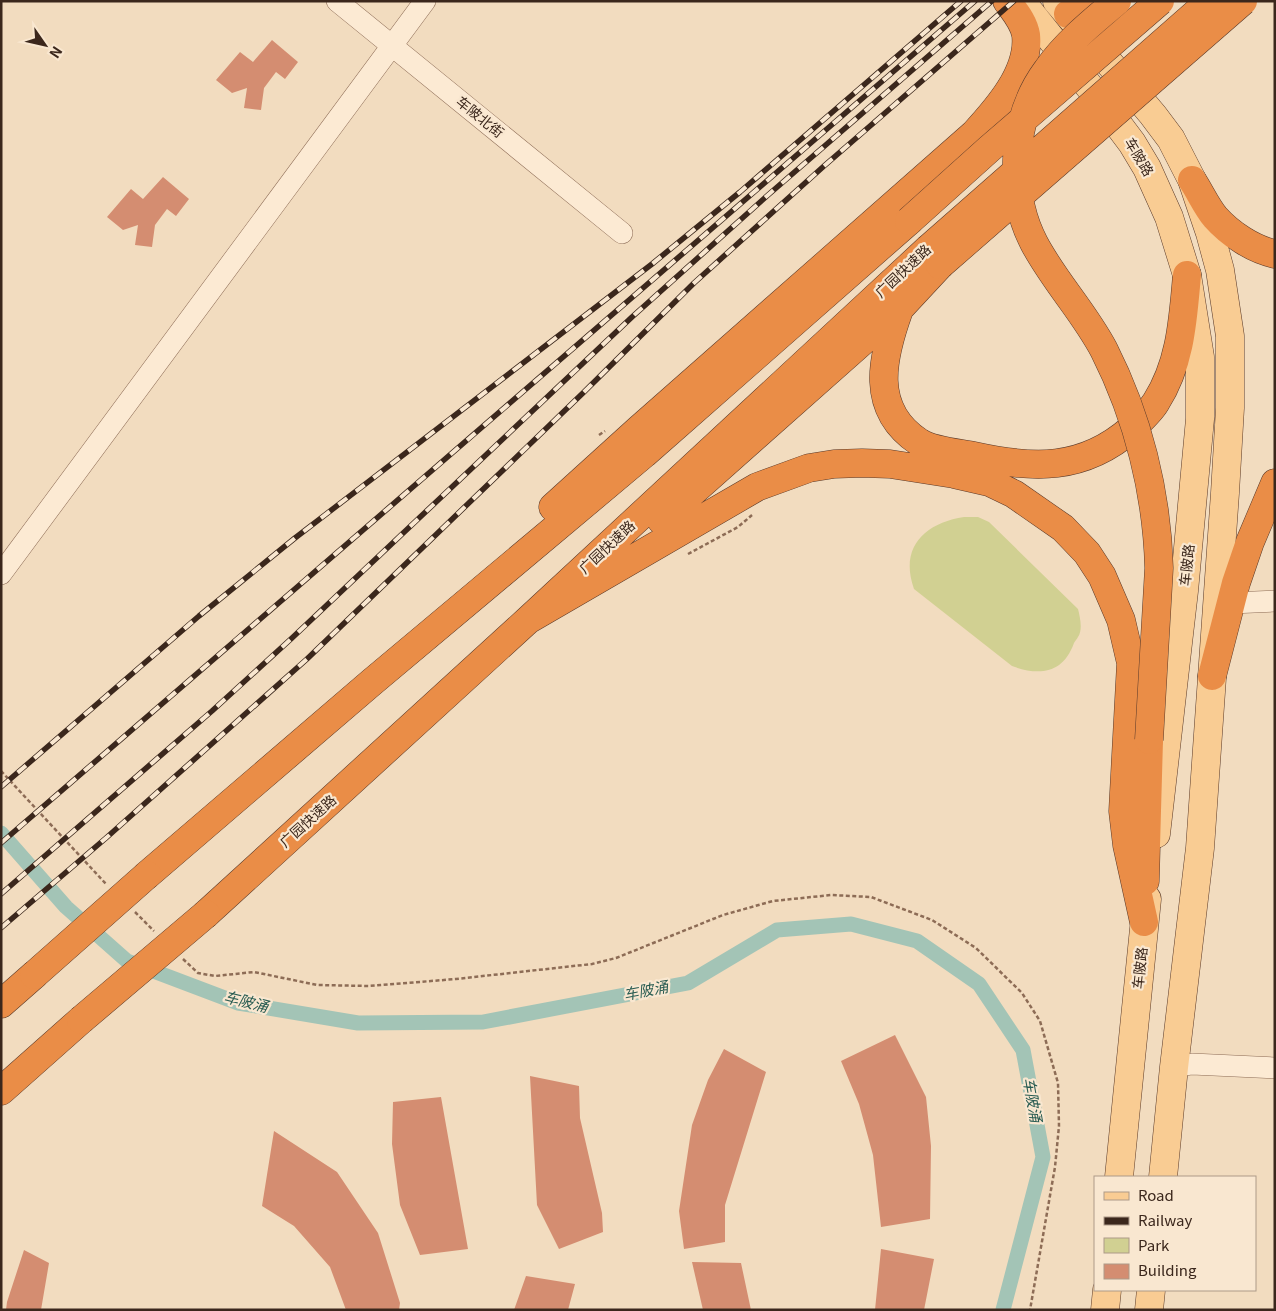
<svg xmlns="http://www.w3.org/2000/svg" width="1276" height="1311" viewBox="0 0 1276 1311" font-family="Georgia,'Noto Sans SC',serif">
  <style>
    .green { fill: #d1d092 }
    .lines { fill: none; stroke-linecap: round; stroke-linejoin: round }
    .canal { stroke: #a3c4b6; stroke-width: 15 }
    .building { fill: #d48d71 }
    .minor-casing { stroke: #8d6c56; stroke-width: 22 }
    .major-casing { stroke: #5a3a2a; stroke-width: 29 }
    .highway-casing { stroke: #5a3a2a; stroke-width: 29 }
    .path { stroke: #8d6c56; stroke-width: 2.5; stroke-dasharray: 4 2.5; stroke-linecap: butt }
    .minor { stroke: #fcead3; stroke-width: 21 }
    .major { stroke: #f9cc93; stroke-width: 28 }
    .highway { stroke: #ea8d47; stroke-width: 28 }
    .rail-casing { stroke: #3b271c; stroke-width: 5.5 }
    .rail { stroke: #f9e7d0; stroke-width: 4; stroke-dasharray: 11; stroke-linecap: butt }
    .highway-bridge-casing { stroke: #5a3a2a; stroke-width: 29; stroke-linecap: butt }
    .highway-bridge { stroke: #ea8d47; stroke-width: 28 }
    .labels { text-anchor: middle; stroke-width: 4.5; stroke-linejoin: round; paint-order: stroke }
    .street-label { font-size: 14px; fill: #3b271c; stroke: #f9e7d0 }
    .water-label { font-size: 15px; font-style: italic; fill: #295c52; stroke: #f9e7d0 }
  </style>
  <rect width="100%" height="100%" fill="#f2dcbf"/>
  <path class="green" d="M964,517H978L989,522L1078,609C1080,617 1083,630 1078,637C1077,639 1075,641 1074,643C1063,674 1039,676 1012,666L914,589C899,547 925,523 964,517Z"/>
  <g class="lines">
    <path class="canal" d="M1,833L66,907L127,961L238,1003L358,1023L483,1022L688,983L777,930L851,924L917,941L979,984L1023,1050L1043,1157L1003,1310"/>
  </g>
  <path class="building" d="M272,40L298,62L285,79L276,72L264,88L261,110L244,108L247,88L232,93L216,80L240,52L253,62Z
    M163,177L189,199L176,216L167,209L155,225L152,247L135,245L138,225L123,230L107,217L131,189L143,199Z
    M895,1035L926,1097L931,1146L930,1219L881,1227L873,1155L859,1104L841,1061Z
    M724,1049L766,1072L725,1205V1242L684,1249L679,1211L692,1125L708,1080Z
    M530,1076L579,1086L580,1118L602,1213L603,1232L559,1249L537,1205Z
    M441,1097L468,1249L420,1255L400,1205L392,1144L393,1102Z
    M274,1131L337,1172L378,1233L400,1303L399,1310H346L330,1267L294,1226L262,1206Z
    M881,1249L934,1259L924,1310H875Z
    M24,1250L49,1263L41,1310H6L7,1302Z
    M692,1262L741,1263L751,1310H703Z
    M526,1276L575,1284L568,1310H514Z"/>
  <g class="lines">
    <defs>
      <path id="minor" d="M337,1L622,233
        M1,574L425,1
        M1231,603L1275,601
        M1174,1067L1192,1064L1275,1068"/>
      <path id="major" d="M1021,1L1096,95L1132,143L1147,168L1169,217L1187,275L1200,357V419L1184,591L1156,834
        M1057,1L1153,115L1171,139L1192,180L1210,233L1220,270L1230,336V408L1225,493L1200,848L1174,1067L1163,1177
        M1119,1177L1147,899
        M1105,1310L1107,1290
        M1149,1310L1151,1290"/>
      <path id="highway" d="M1068,14L1086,1
        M1192,180C1200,192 1206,206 1215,217C1230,234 1253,249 1275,254
        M899,310C882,357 869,409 919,442C932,451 959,453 974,456C1033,469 1083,471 1131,429C1140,421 1150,412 1156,402C1181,363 1183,319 1187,275
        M553,507L639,429L974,134C997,109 1030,72 1026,35C1024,22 1015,12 1007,1
        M661,520L900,308L940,265
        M528,620L757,487L809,468L834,464L862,463L890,464L954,474L989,482L1014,494L1063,528L1087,553L1102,576L1121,620L1131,663L1123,811L1127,845L1144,922
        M1212,676L1236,583L1250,542L1275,483
        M147,875L372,682L644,454L909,221
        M1145,881L1149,740
        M206,914L528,620L928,249
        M1,1004L34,975
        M1,1091L81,1020"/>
    </defs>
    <use href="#minor" class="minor-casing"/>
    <use href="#major" class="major-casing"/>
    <use href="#highway" class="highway-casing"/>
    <path class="path" d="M599,435L605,431
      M688,554L738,527L752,515
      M1,771L106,884
      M135,912L154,931
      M183,959L198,973L215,976L254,972L317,985L369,986L456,979L592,964L616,958L723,915L773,901L831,895L871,897L932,920L976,948L1022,993L1040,1021L1058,1083L1059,1126L1055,1167L1030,1310"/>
    <use href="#minor" class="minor"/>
    <use href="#major" class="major"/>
    <use href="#highway" class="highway"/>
    <defs>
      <path id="rail" d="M1,787L199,616L295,538L652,264L740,192L961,1
        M1,843L975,1
        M1,894L212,711L292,638L632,317L768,195L992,1
        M1,928L106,838L307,659L584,392L694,283L824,166L1014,1"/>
    </defs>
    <use href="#rail" class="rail-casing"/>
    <use href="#rail" class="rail"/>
    <defs>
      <path id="highway-bridge" d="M1117,1C1092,22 1066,43 1047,70C1012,117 1007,191 1034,243C1054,281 1084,312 1104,350C1138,417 1157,493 1159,568L1149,740
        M909,221L989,149L1160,1
        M928,249L1210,1
        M940,265L1243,1
        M34,975L147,875
        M81,1020L206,914"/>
    </defs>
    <use href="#highway-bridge" class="highway-bridge-casing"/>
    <use href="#highway-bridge" class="highway-bridge"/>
  </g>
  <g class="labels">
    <g class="street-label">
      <text transform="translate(480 117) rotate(39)" y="5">车陂北街</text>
      <text transform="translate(1139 157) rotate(59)" y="5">车陂路</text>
      <text transform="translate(903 271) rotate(-43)" y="5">广园快速路</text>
      <text transform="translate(607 547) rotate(-43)" y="5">广园快速路</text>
      <text transform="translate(1187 565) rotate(-84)" y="5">车陂路</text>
      <text transform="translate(308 821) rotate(-42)" y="5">广园快速路</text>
      <text transform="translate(1140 968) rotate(-84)" y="5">车陂路</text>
    </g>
    <g class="water-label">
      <text transform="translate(646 991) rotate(-11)" y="5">车陂涌</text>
      <text transform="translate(246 1002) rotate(14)" y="5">车陂涌</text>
      <text transform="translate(1032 1100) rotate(80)" y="5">车陂涌</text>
    </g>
  </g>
  <rect width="1276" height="1311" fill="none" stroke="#3b271c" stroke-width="5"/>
  <rect x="1094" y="1176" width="162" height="115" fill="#f9e7d0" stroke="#ad9a88"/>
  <rect x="1104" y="1192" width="25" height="8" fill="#f9cc93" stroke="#ad9a88"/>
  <text x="1138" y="1201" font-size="15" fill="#3b271c">Road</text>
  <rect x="1104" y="1217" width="25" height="8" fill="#3b271c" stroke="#ad9a88"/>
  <text x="1138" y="1226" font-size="15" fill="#3b271c">Railway</text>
  <rect x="1104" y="1238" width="25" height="15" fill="#d1d092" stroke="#ad9a88"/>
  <text x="1138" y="1251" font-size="15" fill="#3b271c">Park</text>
  <rect x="1104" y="1264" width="25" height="15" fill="#d48d71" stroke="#ad9a88"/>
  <text x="1138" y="1276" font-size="15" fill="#3b271c">Building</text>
  <g transform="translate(45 45) rotate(124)" stroke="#f9e7d0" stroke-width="4" paint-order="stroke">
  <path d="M0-4L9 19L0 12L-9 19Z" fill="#3b271c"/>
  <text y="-8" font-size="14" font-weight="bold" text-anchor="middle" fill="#3b271c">N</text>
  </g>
</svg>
